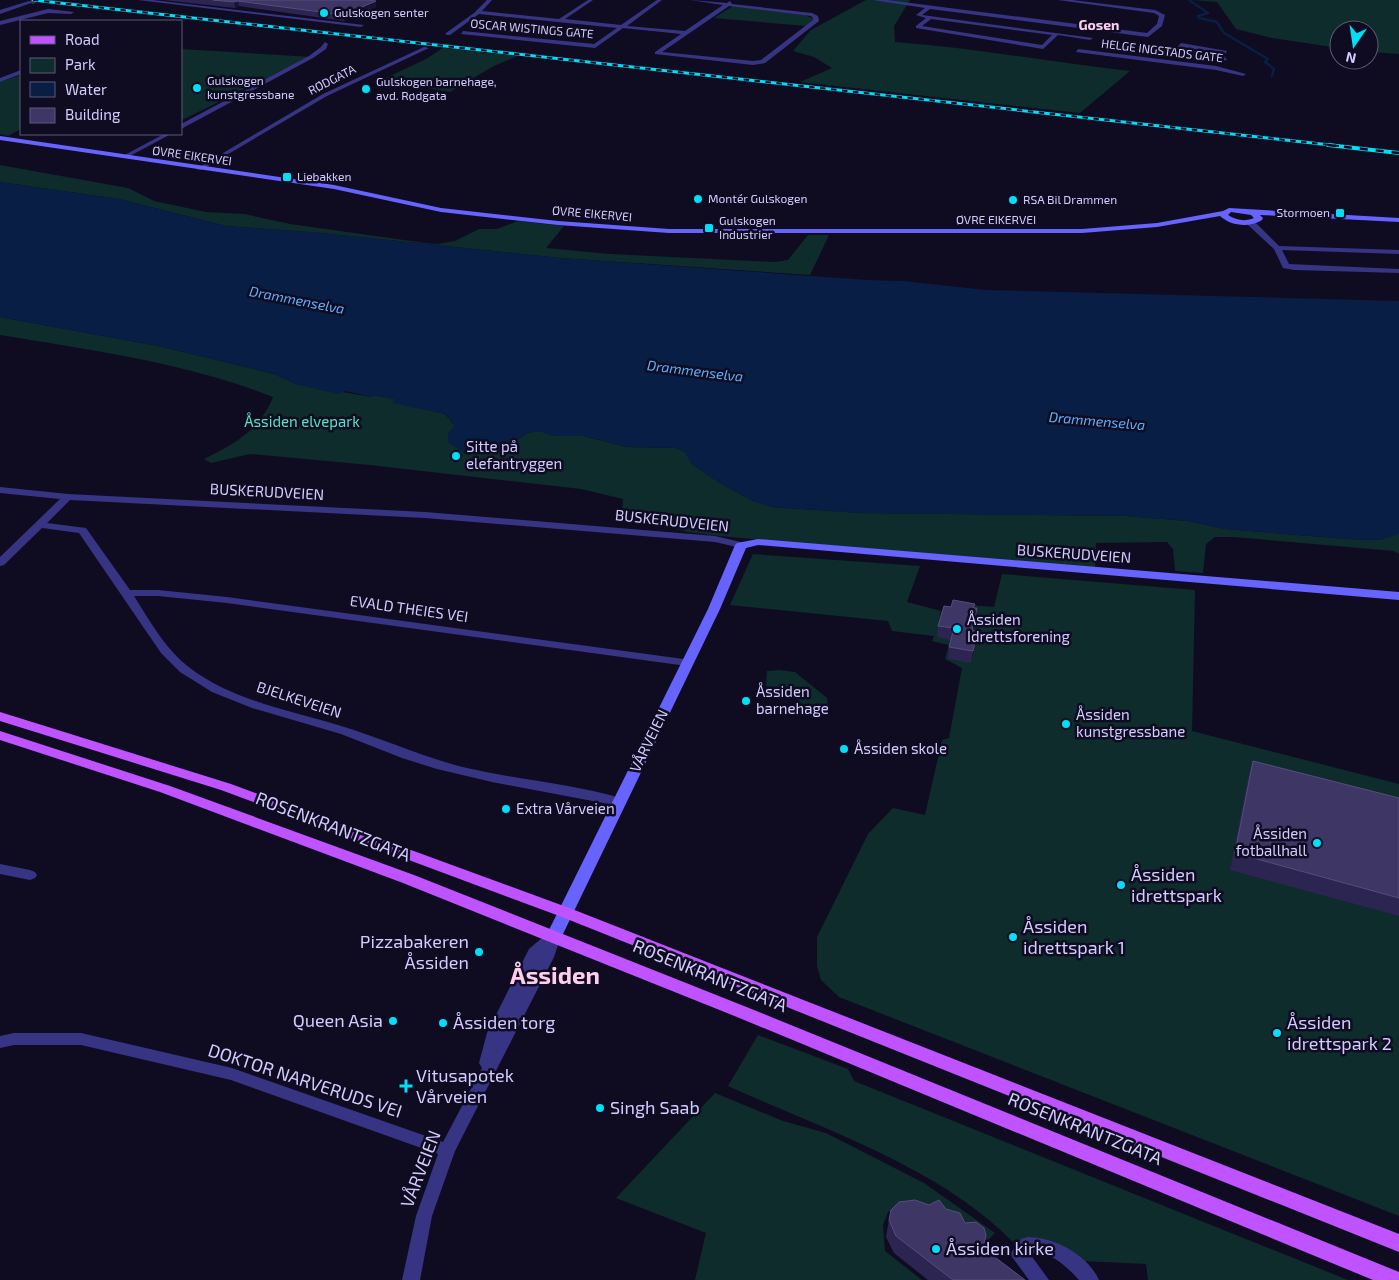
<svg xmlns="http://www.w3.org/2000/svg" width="1399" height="1280" viewBox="0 0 1399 1280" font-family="'Exo 2',sans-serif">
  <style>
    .green { fill: #0e2c2b }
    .water { fill: #081e44 }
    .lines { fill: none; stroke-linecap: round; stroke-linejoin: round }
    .stream { stroke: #081e44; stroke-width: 2.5 }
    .street-tunnel { stroke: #2c2943; stroke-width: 5.5; stroke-dasharray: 5.5 3; stroke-linecap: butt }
    .street { fill: #373484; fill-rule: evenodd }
    .secondary { fill: #6763ff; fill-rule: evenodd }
    .primary { fill: #bf53ff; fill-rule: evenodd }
    .rail-far1-casing { stroke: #00dff7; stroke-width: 3 }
    .rail-casing { stroke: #00dff7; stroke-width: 4 }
    .rail-far1 { stroke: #0f0c22; stroke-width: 2; stroke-dasharray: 5.5; stroke-linecap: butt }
    .rail { stroke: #0f0c22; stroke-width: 2.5; stroke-dasharray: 8; stroke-linecap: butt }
    .wall { fill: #2c2451 }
    .shaded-wall { fill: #191336 }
    .building { fill: #3e3664; stroke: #554d7c }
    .poi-dot { fill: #00dff7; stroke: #0f0c22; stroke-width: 2 }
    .labels { text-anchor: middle; stroke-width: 5; stroke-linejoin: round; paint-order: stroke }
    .far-poi-label { font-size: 12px; fill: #d2ccff; stroke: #0f0c22; text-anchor: start }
    .far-street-label { font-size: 12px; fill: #d2ccff; stroke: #0f0c22 }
    .far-neighbourhood-label { font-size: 14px; font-weight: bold; fill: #ffceed; stroke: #0f0c22 }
    .far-water-label { font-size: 14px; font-style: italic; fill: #5ab3ff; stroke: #0f0c22 }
    .park-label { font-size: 15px; fill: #51e6c1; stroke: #0f0c22 }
    .poi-label { font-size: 15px; fill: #d2ccff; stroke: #0f0c22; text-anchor: start }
    .street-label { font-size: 15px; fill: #d2ccff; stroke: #0f0c22 }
    .near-street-label { font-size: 18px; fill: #d2ccff; stroke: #0f0c22 }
    .near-poi-label { font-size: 18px; fill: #d2ccff; stroke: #0f0c22; text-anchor: start }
    .near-district-label { font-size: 24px; font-weight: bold; fill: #ffceed; stroke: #0f0c22 }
  </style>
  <rect width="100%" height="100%" fill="#0f0c22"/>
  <path class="green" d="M866,0H910L894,26L895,42C974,48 1051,62 1130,71L1080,113L800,82L832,68L814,57L793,51L811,30Z
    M1192,0H1399V54L1369,52V30H1339V48L1272,38L1236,29L1217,2Z
    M733,6L805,15L814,19L806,26L714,18Z
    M443,48L517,56L492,67L450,92L388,81L386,78L426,59Z
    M181,49L311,57L182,120Z
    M21,75V129L8,136L0,134V82Z
    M0,165L128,188L154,201L206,212L244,214L290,224L425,243L438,244L455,241L479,229H497L518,221L564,226L546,248L610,254L775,262L788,260L808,235H829L810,275L560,258L321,233L226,226L119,199L0,182Z
    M0,317L163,347L274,374L296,384L371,397L373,395L396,399L393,402L445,414L455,426L448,434L501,450L528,433L540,431L553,436H583L628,447L676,448L685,452L692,464L720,483L753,501L773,507L860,513L1126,516L1188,521L1225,529L1348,539L1380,540L1397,533L1399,534V554L1394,551L1234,537H1215L1206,544L1203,573L1175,571L1173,549L1167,542L1096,543L1095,567L1011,562L720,536L688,532L622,516L623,499L581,489L370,465L250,454L211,463L204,459C234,444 260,430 273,397C187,363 91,350 0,335Z
    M753,554L920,566L907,602L941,611L937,625L942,611L956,604L994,607L1002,574L1195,590L1192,731L1399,784V1216L839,997L821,980L817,966V937L868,834L893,808L925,815L942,740L949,738L962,668L945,659L949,645L932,641L934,636L892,631L888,621L730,605Z
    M779,670L795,672L827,698L828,708C816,716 807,714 795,707L798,700L787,689L766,686L767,671Z
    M758,1035L848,1069L854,1081L1348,1280H1148L1146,1264L1082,1261L1042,1241L1025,1237L1016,1245C943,1168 823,1129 728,1086Z
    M715,1093L783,1121L826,1133L924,1183L995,1233L987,1241L915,1202L888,1212L883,1225L885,1251L922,1280H695L706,1233L616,1198Z"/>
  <path class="water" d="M0,182L119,199L226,226L321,233L560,258L868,280L903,281L986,290L1399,301V534L1380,540L1348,539L1225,529L1188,521L1126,516L860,513L773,507L753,501L720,483L692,464L685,452L676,448L628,447L583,436H553L540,431L528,433L501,450L488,454L464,453L448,442V434L455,426L445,414L392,403L395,399L374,395L371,397L346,391L337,394L296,384L274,374L163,347L0,317Z"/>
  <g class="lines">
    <path class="stream" d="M1189,0L1208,13L1198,16L1199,18L1217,22L1224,33L1268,59L1265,62L1274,69L1272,76"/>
    <path class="street-tunnel" d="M31,2L37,0"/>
    <path class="street" d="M138,0H153L364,25L361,27Z
      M487,0H492L482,11L559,19L588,0H593L565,19L621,25L657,0H662L627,26L685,31L723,5L690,0L727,3L730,1L732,4L812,13L818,16L819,21L765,63L753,65L655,54V52L681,34L623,28L595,48L461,34L463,31L594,44L617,28L479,14L450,35H446V33L474,13ZM729,6L811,16L813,18V20L761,60L753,61L662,52Z
      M873,0H887L1147,33L1157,24L1159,16L1154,13L1058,0H1072L1155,10L1165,15L1162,26L1148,37L930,9L922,15L1093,38L1090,40L1058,35L1043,49L916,28V26L926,18L916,15L925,8ZM931,19L1052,35L1042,45L922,26Z
      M29,1L34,2L0,14V10Z
      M48,9L74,12L71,14L48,13L0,25V21Z
      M325,42L328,44L326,49L313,58L181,129V124L309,56L321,47Z
      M1181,43L1227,51L1224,56L1227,60L1209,63V61L1220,59L1218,56L1221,53L1182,47L1174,57H1170V55Z
      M424,47L429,48L327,96L201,170L196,169L323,94Z
      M1078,49L1216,66L1246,74L1243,76L1216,70L1076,52Z
      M21,70V74L0,82V78Z
      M164,134H171L126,158L121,157Z
      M1247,220H1253L1279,246L1399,250V254L1282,250L1289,264L1399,269V273L1294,270L1283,268L1274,249L1247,224Z
      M0,487L68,494L425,512L715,536L745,543L746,545L741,548L715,542L425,518L70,500L47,523L86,528L130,590H158L227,597L691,660L693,662L691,664L687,666L227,603L158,596H134C150,621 165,649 190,668C232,700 288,710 338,725C382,738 421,757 467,768C519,780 573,784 624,799L625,802L624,805L619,806L492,782L437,769L402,758L341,734L252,708L212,692L180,672L161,653L79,533L42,528L4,565L0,566V557L60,499L0,493Z
      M0,864L30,870L35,872L37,875L35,878L30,880L0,874Z
      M554,931L559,932L561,936L554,957L455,1151L432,1216L420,1280H402L416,1216L438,1154L231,1080L81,1045H14L0,1048V1036L14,1033H81L232,1068L443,1142L482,1068L479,1063L487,1033L529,949L549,932Z
      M1027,1237C1054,1237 1087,1254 1099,1280H1079C1068,1268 1047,1247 1030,1254L1049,1280H1029L1010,1254L1021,1239Z"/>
    <path class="secondary" d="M0,136L334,185L441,208L558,221L669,229H1082L1157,223L1223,211L1229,208L1399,218V222L1260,215L1263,218L1262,220C1249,228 1231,226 1220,216L1157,227L1082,233H669L558,225L441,212L334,189L0,140ZM1231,212L1251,215L1254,218C1245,222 1236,220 1228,215Z
      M758,539L1399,592V600L758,545L746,548L720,609L562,936L560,940L554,942L548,940L546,936L708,609L735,545L737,543Z"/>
    <path class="primary" d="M0,712L231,784L572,909L1399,1234V1252L562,917L221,790L0,721Z
      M0,731L170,786L414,875L749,1008L1399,1272V1280H1373L737,1017L403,883L160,792L0,740Z"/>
    <defs>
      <path id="rail-far1" d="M33,0L1339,146"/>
      <path id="rail" d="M1328,145L1399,153"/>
    </defs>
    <use href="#rail-far1" class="rail-far1-casing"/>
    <use href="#rail" class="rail-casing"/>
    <use href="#rail-far1" class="rail-far1"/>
    <use href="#rail" class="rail"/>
  </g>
  <path class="wall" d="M163,0H367L376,7L344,21L239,6L235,8Z
    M975,604L974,608H977L976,620L973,630L976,643L971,663L948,659L949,647L951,640L937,637L938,626L951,607Z
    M1253,761L1399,798V916L1230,870L1248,778Z
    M929,1205L946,1209L965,1223L986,1235L983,1248L1025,1280H928L894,1253L886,1237L889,1220Z"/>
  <path class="shaded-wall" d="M238,1L239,6L235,8L234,2Z
    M376,1V7L344,21L343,15Z
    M977,608L976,620L970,642L972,630Z
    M978,631L976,643L971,663L973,651Z"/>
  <path class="building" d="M213,0H367L376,1L343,15L238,1L234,2Z
    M953,600L975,604L973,608H977L972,630L978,631L973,651L949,647L954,628L938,626L944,606L951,607Z
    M1253,761L1399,798V898L1235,853Z
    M915,1200L929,1205L939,1200L946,1209L960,1213L965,1223L976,1222L984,1228L986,1235L983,1248L1025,1280H953L896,1236L889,1220L891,1210L899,1202Z"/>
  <g class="poi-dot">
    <circle cx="324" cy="13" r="5"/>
    <circle cx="197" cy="88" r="5"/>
    <circle cx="366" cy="89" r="5"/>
    <rect x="282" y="172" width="10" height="10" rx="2.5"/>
    <circle cx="698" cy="199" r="5"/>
    <circle cx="1013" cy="200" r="5"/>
    <rect x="1335" y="208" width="10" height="10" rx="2.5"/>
    <rect x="704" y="223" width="10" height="10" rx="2.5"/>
    <circle cx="456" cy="456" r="5"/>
    <circle cx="957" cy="629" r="5"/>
    <circle cx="746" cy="701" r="5"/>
    <circle cx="1066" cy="724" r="5"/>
    <circle cx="844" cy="749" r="5"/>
    <circle cx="506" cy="809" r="5"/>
    <circle cx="1317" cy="843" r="5"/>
    <circle cx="1121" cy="885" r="5"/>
    <circle cx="1013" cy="937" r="5"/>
    <circle cx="479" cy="952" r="5"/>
    <circle cx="393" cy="1021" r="5"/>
    <circle cx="443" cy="1023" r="5"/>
    <circle cx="1277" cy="1033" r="5"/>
    <path d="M403.5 1078.5h5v5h5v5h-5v5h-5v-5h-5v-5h5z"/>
    <circle cx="600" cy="1108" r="5"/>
    <circle cx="936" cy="1249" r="5"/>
  </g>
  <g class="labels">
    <g class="far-poi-label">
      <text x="334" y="17">Gulskogen senter</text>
      <text x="207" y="85">Gulskogen<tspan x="207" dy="14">kunstgressbane</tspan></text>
      <text x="376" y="86">Gulskogen barnehage,<tspan x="376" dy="14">avd. Rødgata</tspan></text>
      <text x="297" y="181">Liebakken</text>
      <text x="708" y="203">Montér Gulskogen</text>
      <text x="1023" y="204">RSA Bil Drammen</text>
      <text x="1330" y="217" text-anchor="end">Stormoen</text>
      <text x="719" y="225">Gulskogen<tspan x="719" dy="14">Industrier</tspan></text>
    </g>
    <g class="far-street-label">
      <text transform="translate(532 29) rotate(5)" y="4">OSCAR WISTINGS GATE</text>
      <text transform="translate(1162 51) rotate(7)" y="4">HELGE INGSTADS GATE</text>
      <text transform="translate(332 80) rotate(-27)" y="4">RØDGATA</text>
      <text transform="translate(192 156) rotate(8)" y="4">ØVRE EIKERVEI</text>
      <text transform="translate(592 214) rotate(5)" y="4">ØVRE EIKERVEI</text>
      <text x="996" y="224">ØVRE EIKERVEI</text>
    </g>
    <g class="far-neighbourhood-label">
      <text x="1099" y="30">Gosen</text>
    </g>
    <g class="far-water-label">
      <text transform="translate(297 300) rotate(11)" y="5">Drammenselva</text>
      <text transform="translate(695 371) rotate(7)" y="5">Drammenselva</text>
      <text transform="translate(1097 421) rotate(5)" y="5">Drammenselva</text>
    </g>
    <g class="park-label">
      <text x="302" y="427">Åssiden elvepark</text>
    </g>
    <g class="poi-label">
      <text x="466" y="452">Sitte på<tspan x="466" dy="17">elefantryggen</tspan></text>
      <text x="967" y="625">Åssiden<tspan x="967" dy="17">Idrettsforening</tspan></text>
      <text x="756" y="697">Åssiden<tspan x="756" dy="17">barnehage</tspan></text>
      <text x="1076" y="720">Åssiden<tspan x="1076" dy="17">kunstgressbane</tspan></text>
      <text x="854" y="754">Åssiden skole</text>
      <text x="516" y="814">Extra Vårveien</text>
      <text x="1307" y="839" text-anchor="end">Åssiden<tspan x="1307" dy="17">fotballhall</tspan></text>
    </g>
    <g class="street-label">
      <text transform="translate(267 492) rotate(3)" y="5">BUSKERUDVEIEN</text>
      <text transform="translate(672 521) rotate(6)" y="5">BUSKERUDVEIEN</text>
      <text transform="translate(1074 554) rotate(4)" y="5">BUSKERUDVEIEN</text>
      <text transform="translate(409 609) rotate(8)" y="5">EVALD THEIES VEI</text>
      <text transform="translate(299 700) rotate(18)" y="5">BJELKEVEIEN</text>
      <text transform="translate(649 741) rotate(-64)" y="5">VÅRVEIEN</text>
    </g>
    <g class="near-street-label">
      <text transform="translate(333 827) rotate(21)" y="6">ROSENKRANTZGATA</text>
      <text transform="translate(710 976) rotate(22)" y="6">ROSENKRANTZGATA</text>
      <text transform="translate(305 1081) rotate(18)" y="6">DOKTOR NARVERUDS VEI</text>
      <text transform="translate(1085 1129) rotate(22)" y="6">ROSENKRANTZGATA</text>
      <text transform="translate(421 1169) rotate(-69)" y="6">VÅRVEIEN</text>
    </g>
    <g class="near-poi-label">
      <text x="1131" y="881">Åssiden<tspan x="1131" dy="21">idrettspark</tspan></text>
      <text x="1023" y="933">Åssiden<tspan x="1023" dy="21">idrettspark 1</tspan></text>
      <text x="469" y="948" text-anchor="end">Pizzabakeren<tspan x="469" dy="21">Åssiden</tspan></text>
      <text x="383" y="1027" text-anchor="end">Queen Asia</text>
      <text x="453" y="1029">Åssiden torg</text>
      <text x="1287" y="1029">Åssiden<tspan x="1287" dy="21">idrettspark 2</tspan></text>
      <text x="416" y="1082">Vitusapotek<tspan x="416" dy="21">Vårveien</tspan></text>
      <text x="610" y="1114">Singh Saab</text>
      <text x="946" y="1255">Åssiden kirke</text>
    </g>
    <g class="near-district-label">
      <text x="555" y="984">Åssiden</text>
    </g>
  </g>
  <rect x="20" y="20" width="162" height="115" fill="#0f0c22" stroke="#5d597a"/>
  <rect x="30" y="36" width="25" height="8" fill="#bf53ff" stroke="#5d597a"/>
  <text x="65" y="45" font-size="15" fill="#d2ccff">Road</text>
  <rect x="30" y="58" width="25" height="15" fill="#0e2c2b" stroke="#5d597a"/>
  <text x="65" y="70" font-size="15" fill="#d2ccff">Park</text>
  <rect x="30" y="82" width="25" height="15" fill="#081e44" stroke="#5d597a"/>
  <text x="65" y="95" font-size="15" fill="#d2ccff">Water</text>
  <rect x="30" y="108" width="25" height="15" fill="#3e3664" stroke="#5d597a"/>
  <text x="65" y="120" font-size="15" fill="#d2ccff">Building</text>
  <g transform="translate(1354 45) rotate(193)"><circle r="24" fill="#0f0c22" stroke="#5d597a"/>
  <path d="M0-4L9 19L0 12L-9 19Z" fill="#00dff7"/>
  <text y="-8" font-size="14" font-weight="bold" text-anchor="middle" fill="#d2ccff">N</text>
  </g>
</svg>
